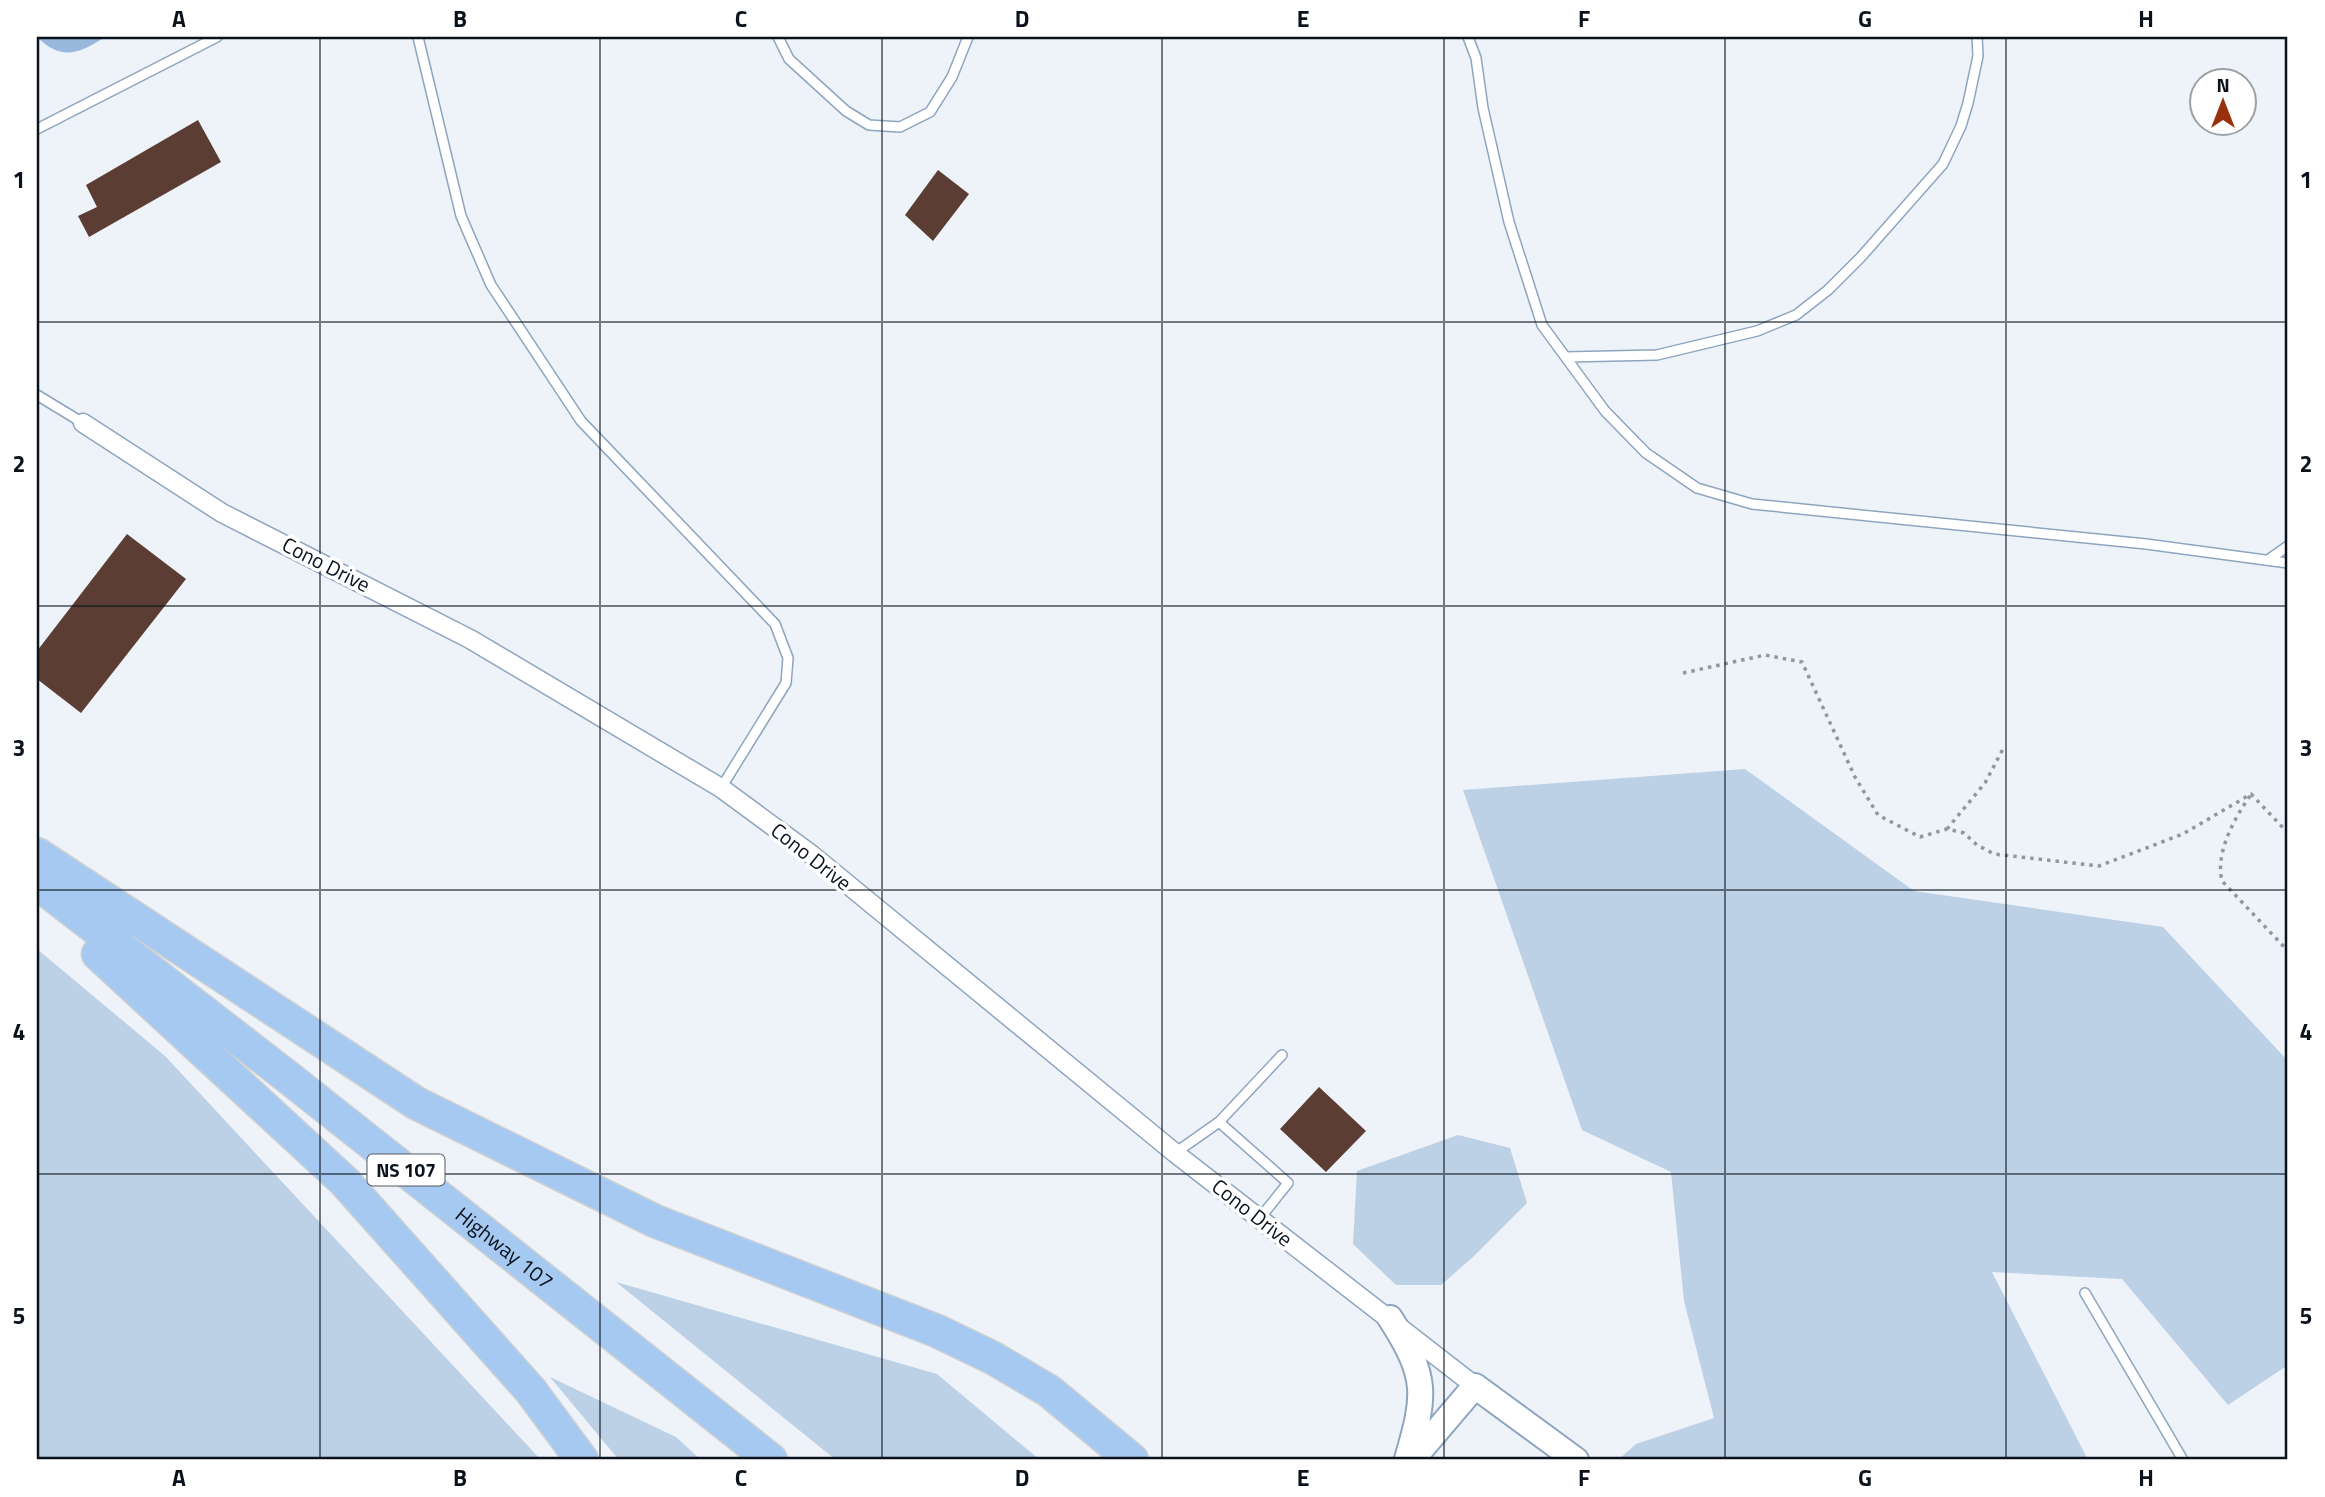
<svg xmlns="http://www.w3.org/2000/svg" width="2325" height="1497" viewBox="0 0 2325 1497" font-family="'Titillium Web',sans-serif">
  <style>
    .green { fill: #bcd0e6 }
    .water { fill: #98b8dc }
    .building { fill: #5c3d33 }
    .lines { fill: none; stroke-linecap: round; stroke-linejoin: round }
    .lane-casing { stroke: #8ea5c0; stroke-width: 12 }
    .street-casing { stroke: #8ea5c0; stroke-width: 21 }
    .secondary-casing { stroke: #8ea5c0; stroke-width: 28 }
    .highway-casing { stroke: #ced0d2; stroke-width: 35 }
    .path { stroke: #91979e; stroke-width: 3.5; stroke-dasharray: 3.5 5; stroke-linecap: butt }
    .lane { stroke: #fff; stroke-width: 9 }
    .street { stroke: #fff; stroke-width: 18 }
    .secondary { stroke: #fff; stroke-width: 24 }
    .highway { stroke: #a6c9f1; stroke-width: 32 }
    .grid { fill: none; stroke: #0a121c; stroke-width: 2; stroke-opacity: 0.55 }
    .labels { text-anchor: middle; stroke-width: 7; stroke-linejoin: round; paint-order: stroke }
    .shield { fill: #fff; stroke: #545960; stroke-width: 2 }
    .shield-label { font-size: 19px; font-weight: bold; fill: #0a121c }
    .street-label { font-size: 21px; fill: #0a121c; stroke: #fff }
    .neatline { fill: none; stroke: #0a121c; stroke-width: 2.5 }
    .grid-label { font-size: 23px; text-anchor: middle; font-weight: bold; fill: #0a121c }
  </style>
  <rect width="100%" height="100%" fill="#eef3f9"/>
  <path class="green" d="M1745,769L1914,891L2163,927L2288,1061V1365L2228,1405L2122,1279L1992,1272L2088,1460H1618L1636,1444L1714,1418L1684,1301L1671,1172L1582,1130L1463,790Z
    M37,949L165,1056L541,1460H37Z
    M1458,1135L1510,1148L1527,1203L1473,1257L1441,1285H1396L1353,1244L1357,1171Z
    M616,1282L937,1374L1040,1460H836Z
    M550,1377L676,1437L701,1460H619Z"/>
  <path class="water" d="M37,37H105C79,54 61,61 37,37Z"/>
  <path class="building" d="M198,120L221,162L89,237L78,216L97,207L86,185Z
    M938,170L969,194L933,241L905,215Z
    M127,534L186,579L81,713L37,679V651Z
    M1319,1087L1366,1131L1326,1172L1280,1129Z"/>
  <g class="lines">
    <defs>
      <path id="lane" d="M418,37L461,216L491,285L581,421L775,624L788,658L786,683L721,788
        M778,37L789,59L846,111L869,125L900,127L930,112L952,77L968,37
        M1468,37L1476,58L1483,108L1509,222L1542,325L1605,411L1646,453L1697,488L1752,504L2146,544L2288,563
        M37,129L217,37
        M1566,357L1657,355L1757,331L1796,315L1828,290L1861,257L1943,164L1961,126L1968,103L1978,56L1977,37
        M37,395L83,423
        M2268,560L2288,546
        M1219,1122L1288,1183L1260,1218
        M1175,1153L1219,1122L1282,1055
        M2085,1293L2183,1460"/>
      <path id="street" d="M83,423L222,513L470,639L721,788L812,855L1175,1153L1475,1386"/>
      <path id="secondary" d="M1390,1318C1428,1377 1426,1394 1407,1459
        M1412,1460L1475,1386L1576,1460"/>
      <g id="highway">
        <path d="M37,854L416,1103L655,1221L937,1331L993,1358L1049,1391L1132,1460"/>
        <path id="s1" d="M37,883L289,1078L771,1460"/>
        <path d="M98,954L345,1182L531,1391L582,1460"/>
      </g>
    </defs>
    <use href="#lane" class="lane-casing"/>
    <use href="#street" class="street-casing"/>
    <use href="#secondary" class="secondary-casing"/>
    <use href="#highway" class="highway-casing"/>
    <path class="path" d="M1683,673L1765,655L1802,662L1855,777L1878,815L1920,837L1947,829L1964,833L1977,845L1994,854L2099,866L2183,834L2251,794L2288,833
      M2250,796C2234,819 2215,853 2222,881L2288,951
      M1947,829L1985,783L2004,747"/>
    <use href="#lane" class="lane"/>
    <use href="#street" class="street"/>
    <use href="#secondary" class="secondary"/>
    <use href="#highway" class="highway"/>
  </g>
  <path class="grid" d="M320,37V1460M600,37V1460M882,37V1460M1162,37V1460M1444,37V1460M1725,37V1460M2006,37V1460M37,322H2288M37,606H2288M37,890H2288M37,1174H2288"/>
  <g class="labels">
    <rect class="shield" x="367.5" y="1154.5" width="77" height="31" rx="5"/>
    <g class="shield-label">
      <text x="406" y="1177">NS 107</text>
    </g>
    <g class="street-label">
      <text transform="translate(326 565) rotate(27)" y="7">Cono Drive</text>
      <text transform="translate(811 857) rotate(38)" y="7">Cono Drive</text>
      <text transform="translate(1252 1213) rotate(38)" y="7">Cono Drive</text>
      <text dy="7" stroke="none"><textPath href="#s1" startOffset="593">Highway 107</textPath></text>
    </g>
  </g>
  <rect width="2325" height="1497" fill="none" stroke="#ffffff" stroke-width="77"/>
  <g transform="translate(2223 102)"><circle r="33" fill="#ffffff" stroke="#9da0a4" stroke-width="2"/>
  <path d="M0-5L12 26L0 18L-12 26Z" fill="#98310b"/>
  <text y="-10" font-size="19" font-weight="bold" text-anchor="middle" fill="#0a121c">N</text>
  </g>
  <rect x="38" y="38" width="2248" height="1420" class="neatline"/>
  <g class="grid-label">
    <text x="179" y="27">A</text>
    <text x="460" y="27">B</text>
    <text x="741" y="27">C</text>
    <text x="1022" y="27">D</text>
    <text x="1303" y="27">E</text>
    <text x="1584" y="27">F</text>
    <text x="1865" y="27">G</text>
    <text x="2146" y="27">H</text>
    <text x="19" y="188">1</text>
    <text x="2306" y="188">1</text>
    <text x="19" y="472">2</text>
    <text x="2306" y="472">2</text>
    <text x="19" y="756">3</text>
    <text x="2306" y="756">3</text>
    <text x="19" y="1040">4</text>
    <text x="2306" y="1040">4</text>
    <text x="19" y="1324">5</text>
    <text x="2306" y="1324">5</text>
    <text x="179" y="1486">A</text>
    <text x="460" y="1486">B</text>
    <text x="741" y="1486">C</text>
    <text x="1022" y="1486">D</text>
    <text x="1303" y="1486">E</text>
    <text x="1584" y="1486">F</text>
    <text x="1865" y="1486">G</text>
    <text x="2146" y="1486">H</text>
  </g>
</svg>
